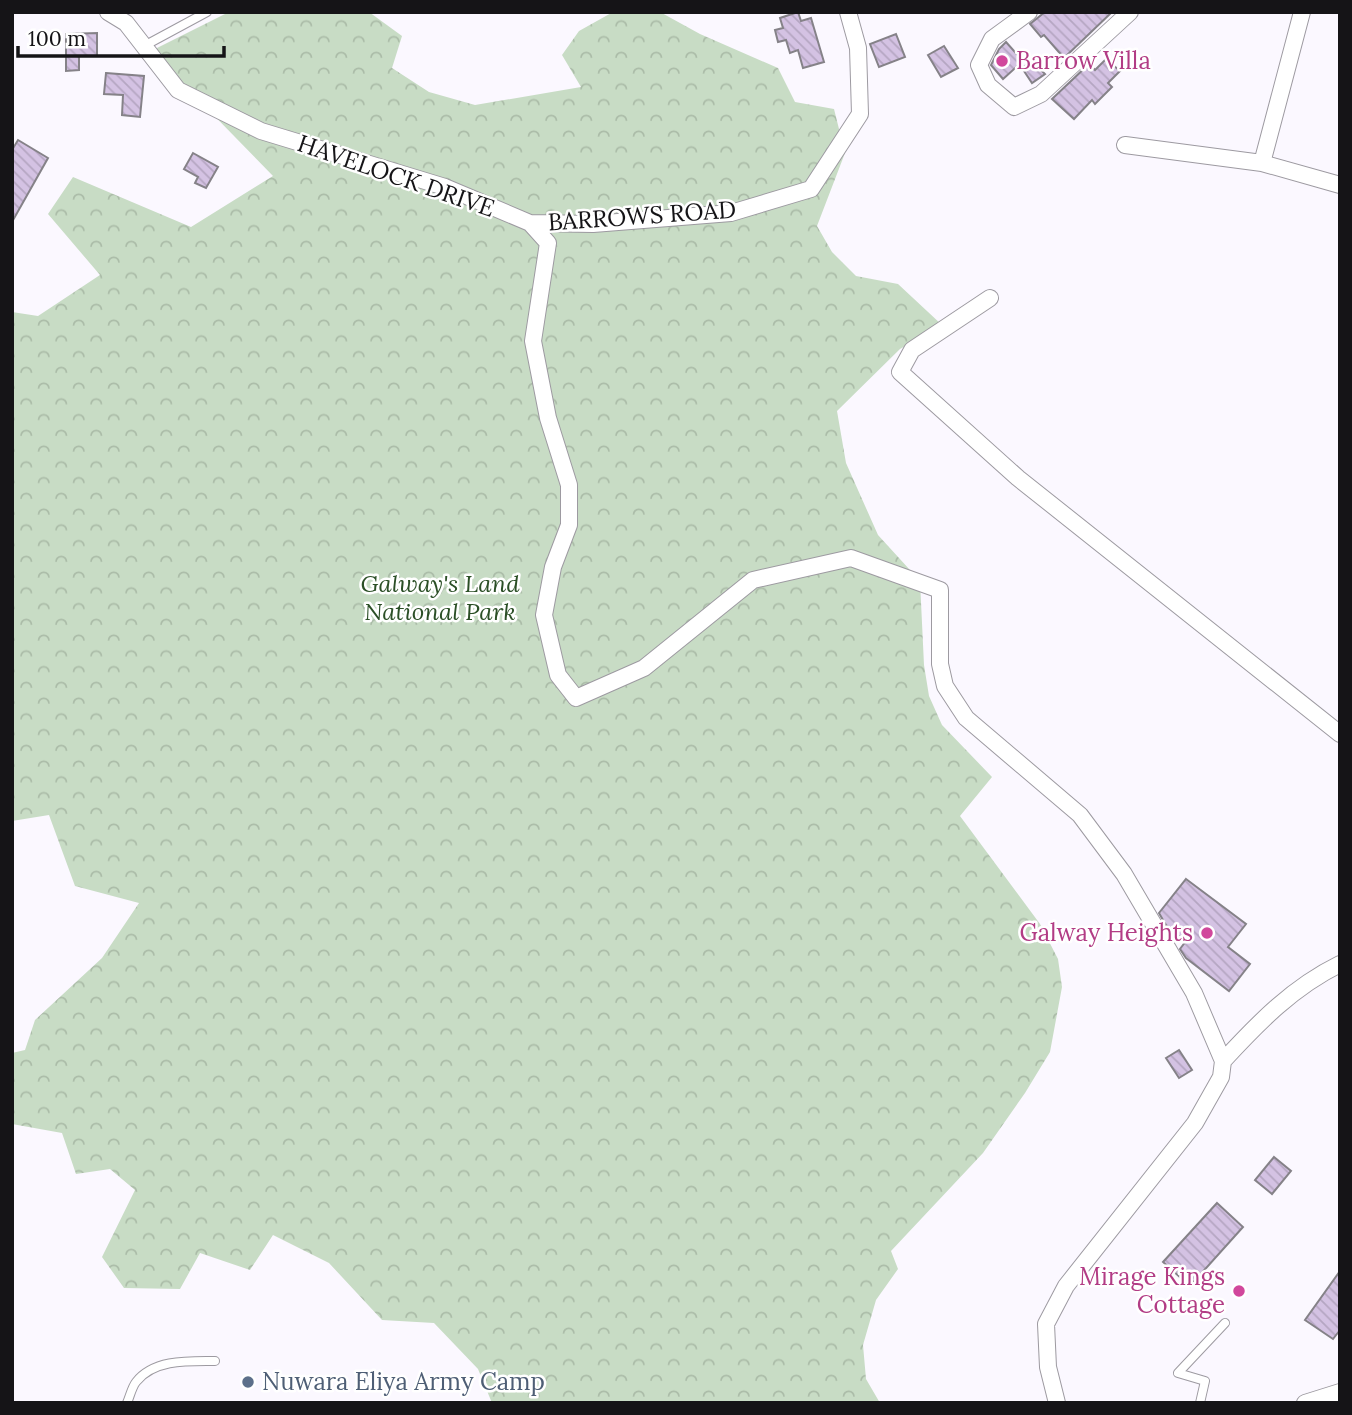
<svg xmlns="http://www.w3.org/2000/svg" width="1352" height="1415" viewBox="0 0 1352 1415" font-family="Lora,serif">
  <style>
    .forest { fill: url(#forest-crowns) }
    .building { fill: url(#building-back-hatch); stroke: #858288; stroke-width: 2 }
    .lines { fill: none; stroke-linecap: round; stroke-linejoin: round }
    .lane-casing { stroke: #9d9aa1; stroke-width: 10 }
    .street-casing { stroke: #9d9aa1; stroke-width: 18 }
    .lane { stroke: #fff; stroke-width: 8 }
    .street { stroke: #fff; stroke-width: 16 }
    .hotel-dot { fill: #d1479c; stroke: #fff; stroke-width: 2.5 }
    .service-dot { fill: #5c6f8a; stroke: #fff; stroke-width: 2.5 }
    .labels { text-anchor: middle; stroke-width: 5; stroke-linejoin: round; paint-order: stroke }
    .hotel-label { font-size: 24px; fill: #b23c85; stroke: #fff; text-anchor: end }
    .street-label { font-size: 24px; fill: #151417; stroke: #fff }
    .park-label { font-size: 24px; font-style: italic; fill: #2b4f26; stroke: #fff }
    .service-label { font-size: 24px; fill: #4e5e75; stroke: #fff; text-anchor: start }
  </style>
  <defs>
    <pattern id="forest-crowns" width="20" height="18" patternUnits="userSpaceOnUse" patternTransform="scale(1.75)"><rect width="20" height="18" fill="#c8dcc5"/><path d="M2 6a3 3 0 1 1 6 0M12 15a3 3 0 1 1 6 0" fill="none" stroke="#abbca8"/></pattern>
    <pattern id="building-back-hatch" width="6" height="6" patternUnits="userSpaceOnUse" patternTransform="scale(1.75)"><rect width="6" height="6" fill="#d4c2e3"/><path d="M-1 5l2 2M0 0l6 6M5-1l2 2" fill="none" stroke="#b5a6c2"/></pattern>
  </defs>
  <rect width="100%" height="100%" fill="#fbf8ff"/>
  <path class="forest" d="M229,12H369L402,36L392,68L429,92L475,105L581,87L562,55L579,31L613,12H660L700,34L778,68L795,102L834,109L845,153L817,226L832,252L856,276L898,284L942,325L900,349L837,411L846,463L878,535L920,581L924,665L929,696L942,725L992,777L960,816L1040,924L1058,959L1062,987L1050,1052L1025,1093L983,1153L891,1251L898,1269L876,1300L863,1345L866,1379L880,1403H492L478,1369L434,1323L382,1320L329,1263L273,1235L250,1270L200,1253L180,1289L124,1288L102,1257L135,1190L110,1169L76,1174L62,1133L12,1124V1053L25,1050L35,1020L102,958L139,903L75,886L49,815L12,821V312L38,316L100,275L48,214L73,177L191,227L273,176L151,51Z"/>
  <path class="building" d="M798,12L801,21L811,18L824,62L803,68L798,50L790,53L786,40L778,42L775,30L783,28L780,18Z
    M1045,12H1112L1064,58L1044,35L1041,37L1030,24Z
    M97,33V56H79V70L66,71V34Z
    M896,34L905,57L879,67L870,44Z
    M1006,42L1023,61L1003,79L991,65L999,49Z
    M944,46L958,68L941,77L928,55Z
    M1106,59L1120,71L1108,83L1112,87L1095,104L1092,100L1074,119L1052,99L1089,64L1095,70Z
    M1032,61L1045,74L1032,83L1022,68Z
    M106,73L144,76L140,117L122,115L123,95L104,94Z
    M18,140L48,158L12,222V150Z
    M193,153L218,167L206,188L195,183L198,177L184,169Z
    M1186,879L1246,924L1228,947L1250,964L1229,991L1186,958L1180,949L1186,941L1167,927L1159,913Z
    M1179,1050L1192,1070L1179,1078L1166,1058Z
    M1274,1157L1291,1171L1272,1194L1255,1180Z
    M1217,1203L1243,1227L1190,1286L1163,1262Z
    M1340,1271V1330L1333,1339L1305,1320Z"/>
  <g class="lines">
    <defs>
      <path id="lane" d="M144,46L207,12
        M127,1403C130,1396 132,1387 136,1382C154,1359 189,1361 215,1361
        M1200,1403L1205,1381L1178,1373L1225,1323"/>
      <path id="street" d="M108,12L126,23L178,90L261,131L445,187L530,223L548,243L533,341L548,418L569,485V525L553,567L544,615L558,675L576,698L644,668L753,580L851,558L940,590V664L945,686L966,718L1080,815L1124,874L1194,993L1223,1061L1221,1077L1195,1123L1066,1286L1046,1324L1048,1367L1057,1403
        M1029,12L992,39L979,65L988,85L1014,107L1041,94L1130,12
        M1125,145L1262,163L1340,185
        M1262,163L1302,12
        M530,223L593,224L731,213L811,189L860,114L858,48L848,12
        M990,298L912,350L900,372L1018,478L1340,734
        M1223,1061C1259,1022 1293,987 1340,964
        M1305,1403L1340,1392"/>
    </defs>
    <use href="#lane" class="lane-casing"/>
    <use href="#street" class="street-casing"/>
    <use href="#lane" class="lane"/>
    <use href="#street" class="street"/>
  </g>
  <g class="hotel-dot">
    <circle cx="1002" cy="61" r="7"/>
    <circle cx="1207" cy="933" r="7"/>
    <circle cx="1239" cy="1291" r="7"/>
  </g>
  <circle class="service-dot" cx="248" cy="1382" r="7"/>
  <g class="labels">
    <g class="hotel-label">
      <text x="1016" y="69" text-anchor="start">Barrow Villa</text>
      <text x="1193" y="941">Galway Heights</text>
      <text x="1225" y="1285">Mirage Kings<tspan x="1225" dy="28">Cottage</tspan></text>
    </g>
    <g class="street-label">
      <text transform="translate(396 176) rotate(19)" y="8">HAVELOCK DRIVE</text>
      <text transform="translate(642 216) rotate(-4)" y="8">BARROWS ROAD</text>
    </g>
    <g class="park-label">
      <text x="440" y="592">Galway's Land<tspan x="440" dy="28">National Park</tspan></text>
    </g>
    <g class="service-label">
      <text x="262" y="1390">Nuwara Eliya Army Camp</text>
    </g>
  </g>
  <rect width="1352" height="1415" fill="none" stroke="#151417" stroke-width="28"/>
  <path d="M18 46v10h206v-10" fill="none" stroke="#151417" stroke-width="3.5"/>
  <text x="28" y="46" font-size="21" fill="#151417" stroke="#ffffff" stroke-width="5" paint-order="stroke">100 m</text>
</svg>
